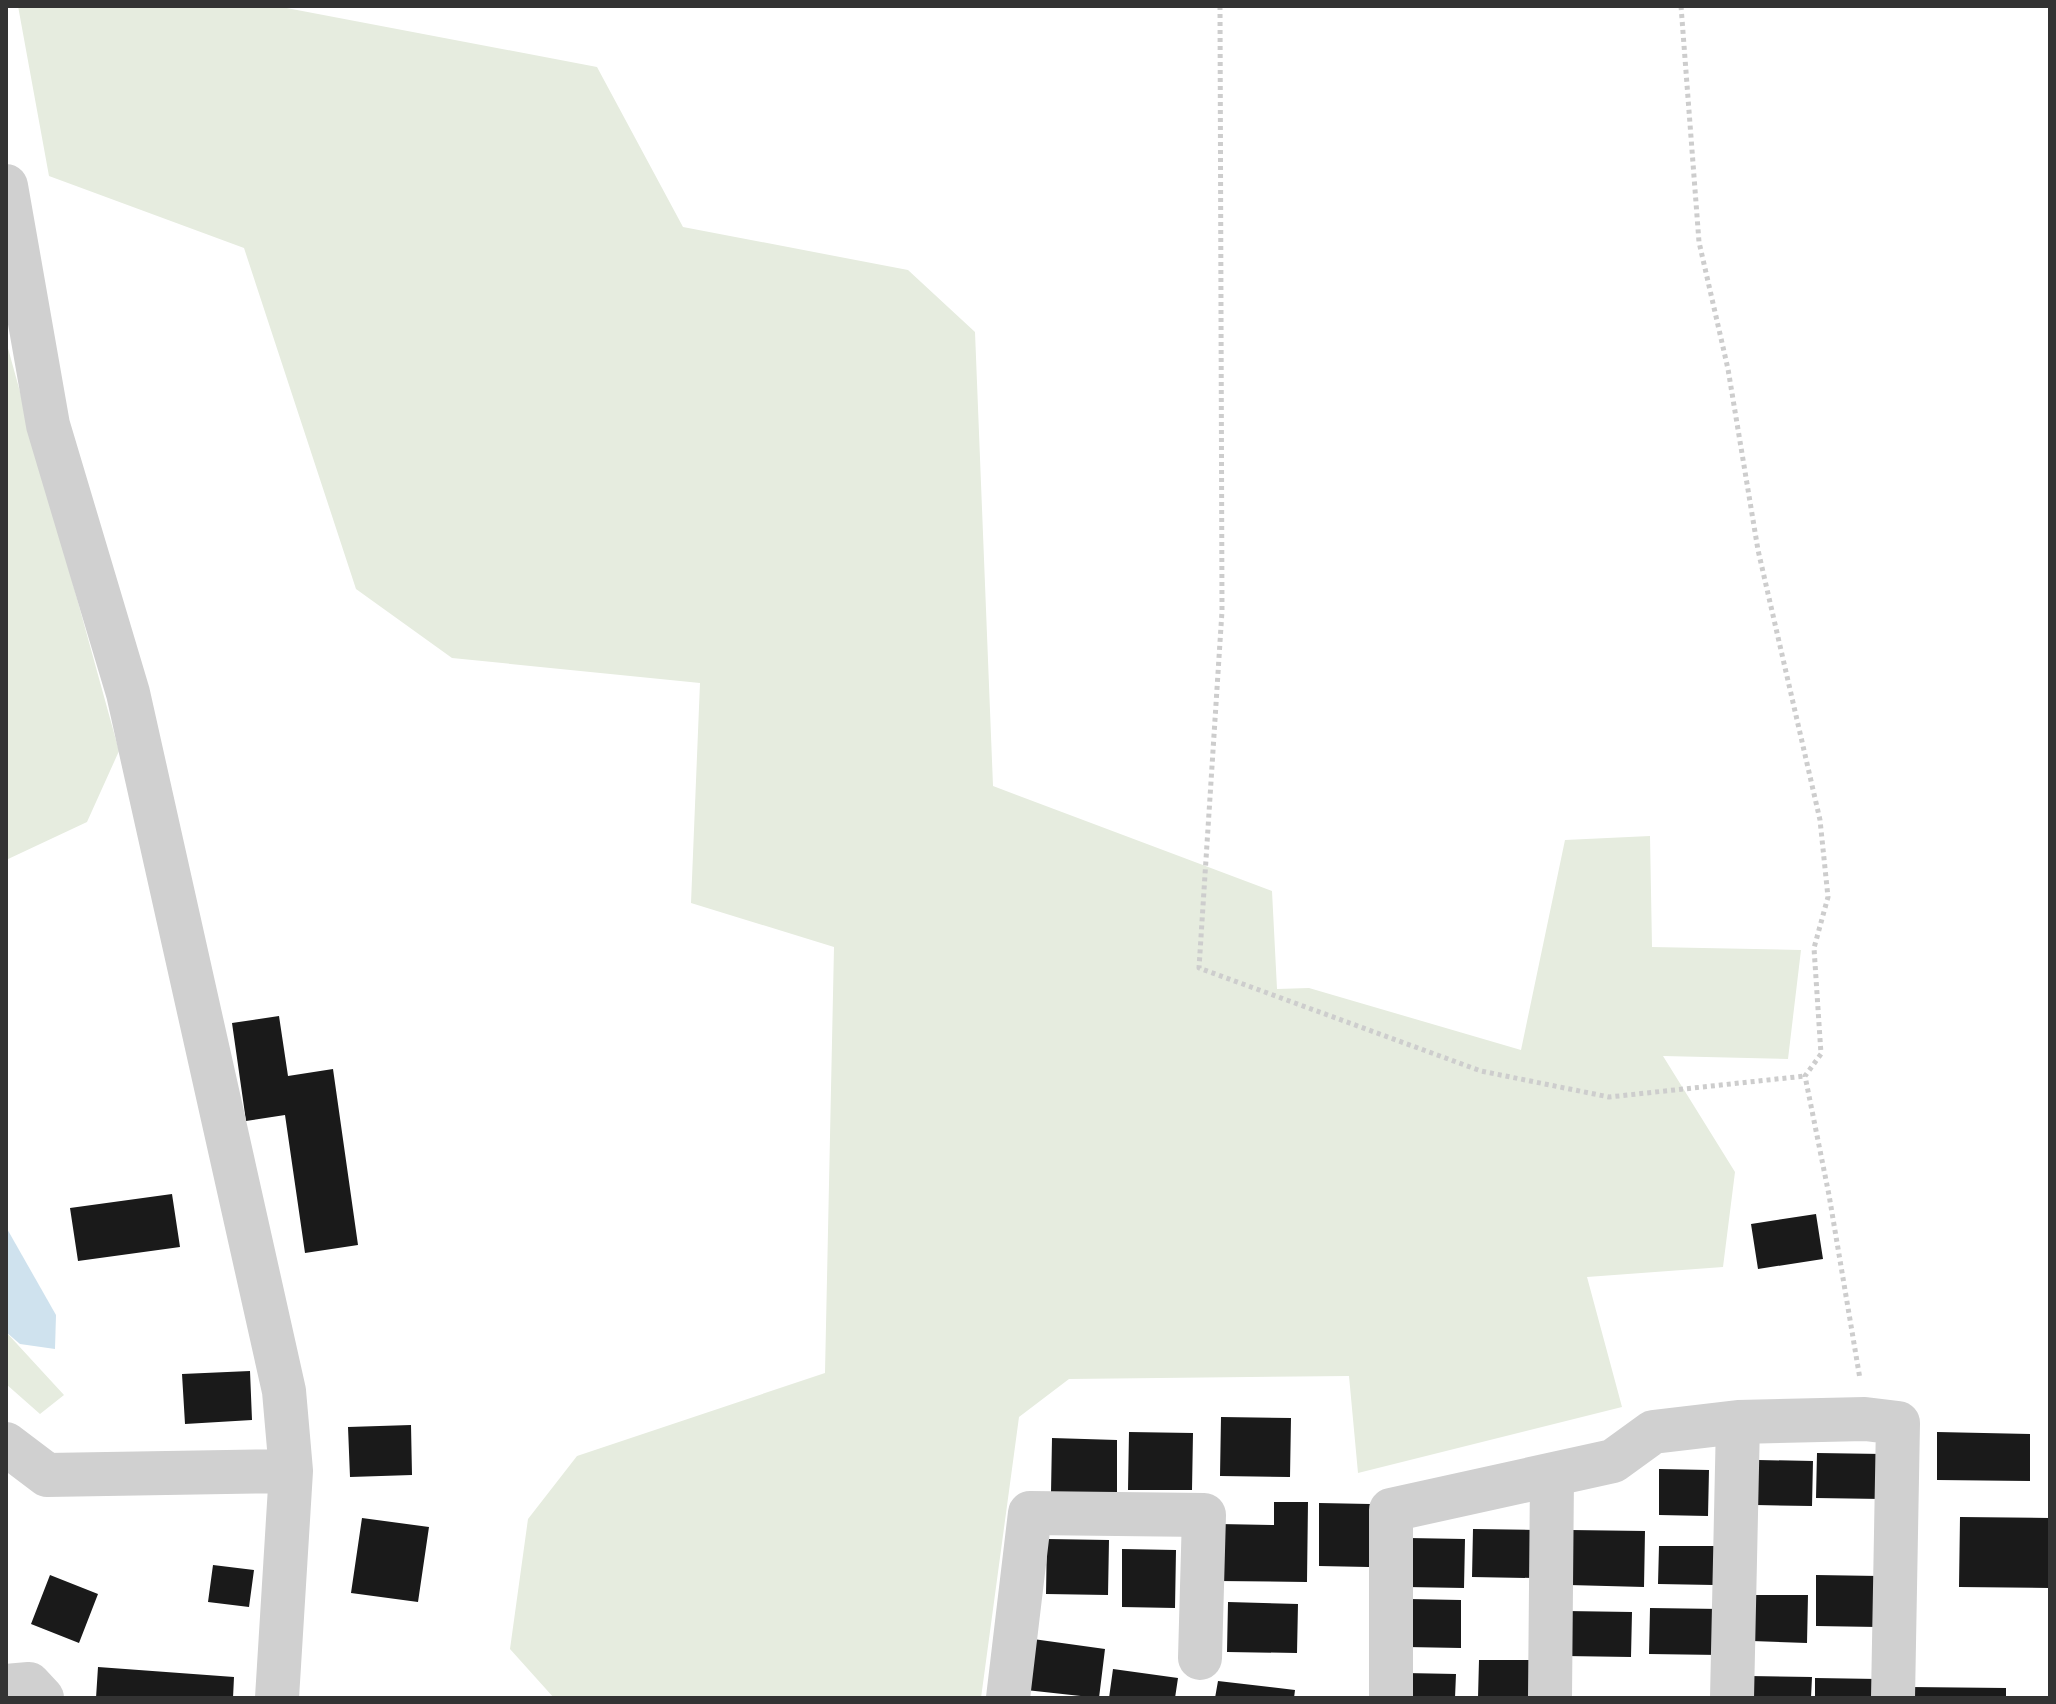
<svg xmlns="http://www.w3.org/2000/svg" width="2056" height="1704" viewBox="0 0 2056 1704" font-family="'PT Sans',sans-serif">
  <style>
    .green { fill: #e6ecdf }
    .water { fill: #cfe2ee }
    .building { fill: #1a1a1a }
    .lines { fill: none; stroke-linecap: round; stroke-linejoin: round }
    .path { stroke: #cdcdcd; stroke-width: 5; stroke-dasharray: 4 4; stroke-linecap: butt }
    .street { stroke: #d0d0d0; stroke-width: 44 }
  </style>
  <rect width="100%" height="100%" fill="#fff"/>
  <path class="green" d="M18,6H276L597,67L683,227L908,270L975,332L993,786L1272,891L1277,989L1309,988L1521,1050L1565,840L1650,836L1652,947L1801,950L1788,1059L1663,1056L1735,1172L1723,1267L1587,1277L1622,1407L1358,1473L1349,1376L1069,1379L1019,1417L981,1698H554L510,1649L528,1519L577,1456L825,1373L834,947L691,903L700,683L452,658L356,589L244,248L49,176Z
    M6,341L119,751L87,822L6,860Z
    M6,1332L64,1395L40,1414L6,1384Z"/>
  <path class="water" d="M6,1227L56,1315L55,1349L20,1344L6,1332Z"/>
  <path class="building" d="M279,1016L288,1076L333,1069L358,1245L305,1253L285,1115L246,1121L232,1023Z
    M172,1194L180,1247L78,1261L70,1208Z
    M1816,1214L1823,1259L1758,1269L1751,1224Z
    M250,1371L252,1420L185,1424L182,1374Z
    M1221,1417L1291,1418L1290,1477L1220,1476Z
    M411,1425L412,1475L350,1477L348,1427Z
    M1129,1432L1193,1433L1192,1490H1128Z
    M1937,1432L2030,1434V1481L1937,1480Z
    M1052,1438L1117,1440V1494L1051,1493Z
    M1817,1453L1883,1454L1882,1499L1816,1498Z
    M1758,1460L1813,1461L1812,1506L1756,1505Z
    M1659,1469L1709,1470L1708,1516L1659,1515Z
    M1274,1502H1308L1307,1582L1218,1581L1219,1524L1274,1525Z
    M1319,1503L1370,1504L1369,1567L1319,1566Z
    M1960,1517L2050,1518V1588L1959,1587Z
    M362,1518L429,1527L418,1602L351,1593Z
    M1473,1529L1534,1530L1533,1578L1472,1577Z
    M1570,1530L1645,1531L1644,1587L1569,1585Z
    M1408,1538L1465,1539L1464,1588L1407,1587Z
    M1047,1539L1109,1540L1108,1595L1046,1594Z
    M1659,1546H1714V1585L1658,1584Z
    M1122,1549L1176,1550L1175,1608L1122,1607Z
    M213,1565L254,1570L249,1607L208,1602Z
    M50,1575L98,1594L79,1643L31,1624Z
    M1816,1575L1879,1576L1878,1627L1816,1626Z
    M1753,1595H1808L1807,1643L1752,1641Z
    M1408,1599L1461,1600V1648L1407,1647Z
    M1228,1602L1298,1604L1297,1653L1227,1652Z
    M1650,1608L1721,1609L1720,1655L1649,1654Z
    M1566,1611L1632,1612L1631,1657L1565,1656Z
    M1033,1639L1105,1649L1099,1698L1026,1690Z
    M1479,1660H1532V1698H1478Z
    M98,1667L234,1677L233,1698H96Z
    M1113,1669L1178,1678L1175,1698H1109Z
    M1405,1673L1456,1674L1455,1698H1405Z
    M1749,1676L1812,1677L1811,1698H1749Z
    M1815,1678L1878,1679L1877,1698H1815Z
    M1218,1681L1295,1690L1294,1698H1215Z
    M1910,1687L2006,1688V1698H1910Z"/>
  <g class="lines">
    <path class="path" d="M1220,6L1222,611L1199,968L1481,1071L1609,1097L1805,1076
      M1681,6L1699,242L1728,369L1758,550L1820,820L1828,897L1814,948L1821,1054L1805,1076L1829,1195L1860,1379"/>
    <path class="street" d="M6,186L48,425L128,693L284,1391L291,1471L277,1698
      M6,1444L47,1475L291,1471
      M6,1686L29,1684L42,1698
      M1008,1698L1030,1513L1204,1515L1200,1658
      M1391,1698V1510L1613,1461L1653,1432L1738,1422L1865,1419L1898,1423L1893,1698
      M1550,1698L1552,1476
      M1732,1698L1738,1422"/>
  </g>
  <rect width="2056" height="1704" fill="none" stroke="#333333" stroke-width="16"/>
</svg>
